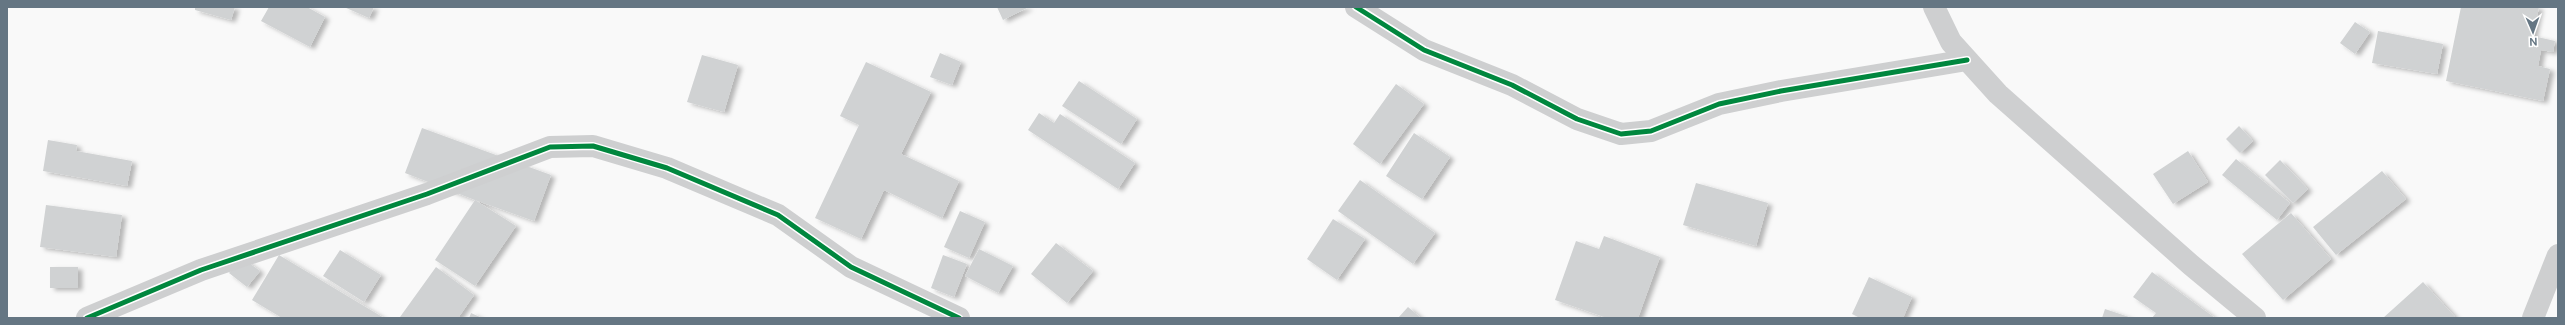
<svg xmlns="http://www.w3.org/2000/svg" width="2565" height="325" viewBox="0 0 2565 325" font-family="'DM Sans',sans-serif">
  <style>
    .building { fill: #d0d2d3; filter: url(#shadow) }
    .lines { fill: none; stroke-linecap: round; stroke-linejoin: round }
    .minor { stroke: #cecfd0; stroke-width: 22 }
    .cycleway-casing { stroke: #fff; stroke-width: 8 }
    .cycleway { stroke: #00873e; stroke-width: 5 }
  </style>
  <defs>
    <filter id="shadow"><feDropShadow dx="4.5" dy="2.5" stdDeviation="2" flood-color="#0004"/></filter>
  </defs>
  <rect width="100%" height="100%" fill="#f9f9f9"/>
  <path class="building" d="M195,7H235L231,20L195,10Z
    M269,7H307L325,17L310,47L261,21Z
    M344,7H374L369,18Z
    M997,7H1029L1003,20Z
    M2461,7H2539L2533,36L2555,41L2553,52L2541,50L2538,66L2550,69L2543,101L2446,81Z
    M2355,22L2370,32L2355,54L2340,43Z
    M2378,31L2443,44L2437,74L2372,63Z
    M940,53L961,62L952,85L930,77Z
    M702,55L738,65L724,112L687,102Z
    M866,62L931,92L901,154L959,181L942,218L884,190L861,239L815,218L859,125L840,116Z
    M1079,81L1137,119L1121,144L1062,106Z
    M1396,84L1424,104L1380,164L1353,144Z
    M1039,113L1054,123L1060,114L1135,163L1118,189L1028,130Z
    M2239,126L2253,141L2240,153L2226,139Z
    M422,128L551,175L534,221L475,200L516,226L475,286L435,260L475,200L405,173Z
    M1414,133L1450,157L1422,199L1386,176Z
    M48,140L77,145L76,151L132,161L127,186L43,171Z
    M2188,151L2208,182L2173,204L2153,174Z
    M2236,159L2290,203L2277,220L2222,175Z
    M2280,160L2308,189L2293,203L2265,175Z
    M2382,171L2406,199L2336,255L2313,227Z
    M1360,180L1435,233L1413,264L1338,211Z
    M1696,183L1768,203L1756,246L1683,225Z
    M46,205L122,215L116,257L40,247Z
    M960,211L985,222L969,258L944,247Z
    M2291,213L2331,259L2283,300L2242,254Z
    M1333,219L1365,239L1337,280L1307,259Z
    M1604,236L1660,257L1638,318H1607L1555,300L1576,241L1599,249Z
    M1056,243L1093,271L1067,303L1031,274Z
    M979,249L1013,266L998,293L965,276Z
    M340,250L381,275L364,302L323,276Z
    M279,255L384,318H282L252,300Z
    M943,255L967,264L954,297L931,288Z
    M242,258L260,271L247,287L229,273Z
    M50,267H78V288H50Z
    M436,267L474,295L458,318L400,317Z
    M2152,272L2215,318H2152L2156,313L2133,297Z
    M1869,277L1912,297L1903,318H1860L1852,314Z
    M2423,282L2456,318H2383Z
    M1408,307L1421,318H1398Z
    M2105,309L2132,318H2102Z
    M471,313L482,318H469Z"/>
  <g class="lines">
    <path class="minor" d="M1356,7L1424,50L1512,85L1577,119L1621,134L1651,131L1719,104L1781,91L1967,60
      M1934,7L1951,42L1998,94L2191,265L2255,318
      M87,318L201,270L427,194L550,147L593,146L667,168L778,215L851,267L959,318
      M2533,318L2558,255"/>
    <defs>
      <path id="cycleway" d="M1356,7L1424,50L1512,85L1577,119L1621,134L1651,131L1719,104L1781,91L1967,60
        M87,318L201,270L427,194L550,147L593,146L667,168L778,215L851,267L959,318"/>
    </defs>
    <use href="#cycleway" class="cycleway-casing"/>
    <use href="#cycleway" class="cycleway"/>
  </g>
  <rect width="2565" height="325" fill="none" stroke="#657683" stroke-width="16"/>
  <g transform="translate(2533 32) rotate(178)" stroke="#ffffff" stroke-width="3" paint-order="stroke">
  <path d="M0-3L7 15L0 10L-7 15Z" fill="#657683"/>
  <text y="-6" font-size="11" font-weight="bold" text-anchor="middle" fill="#657683">N</text>
  </g>
</svg>
